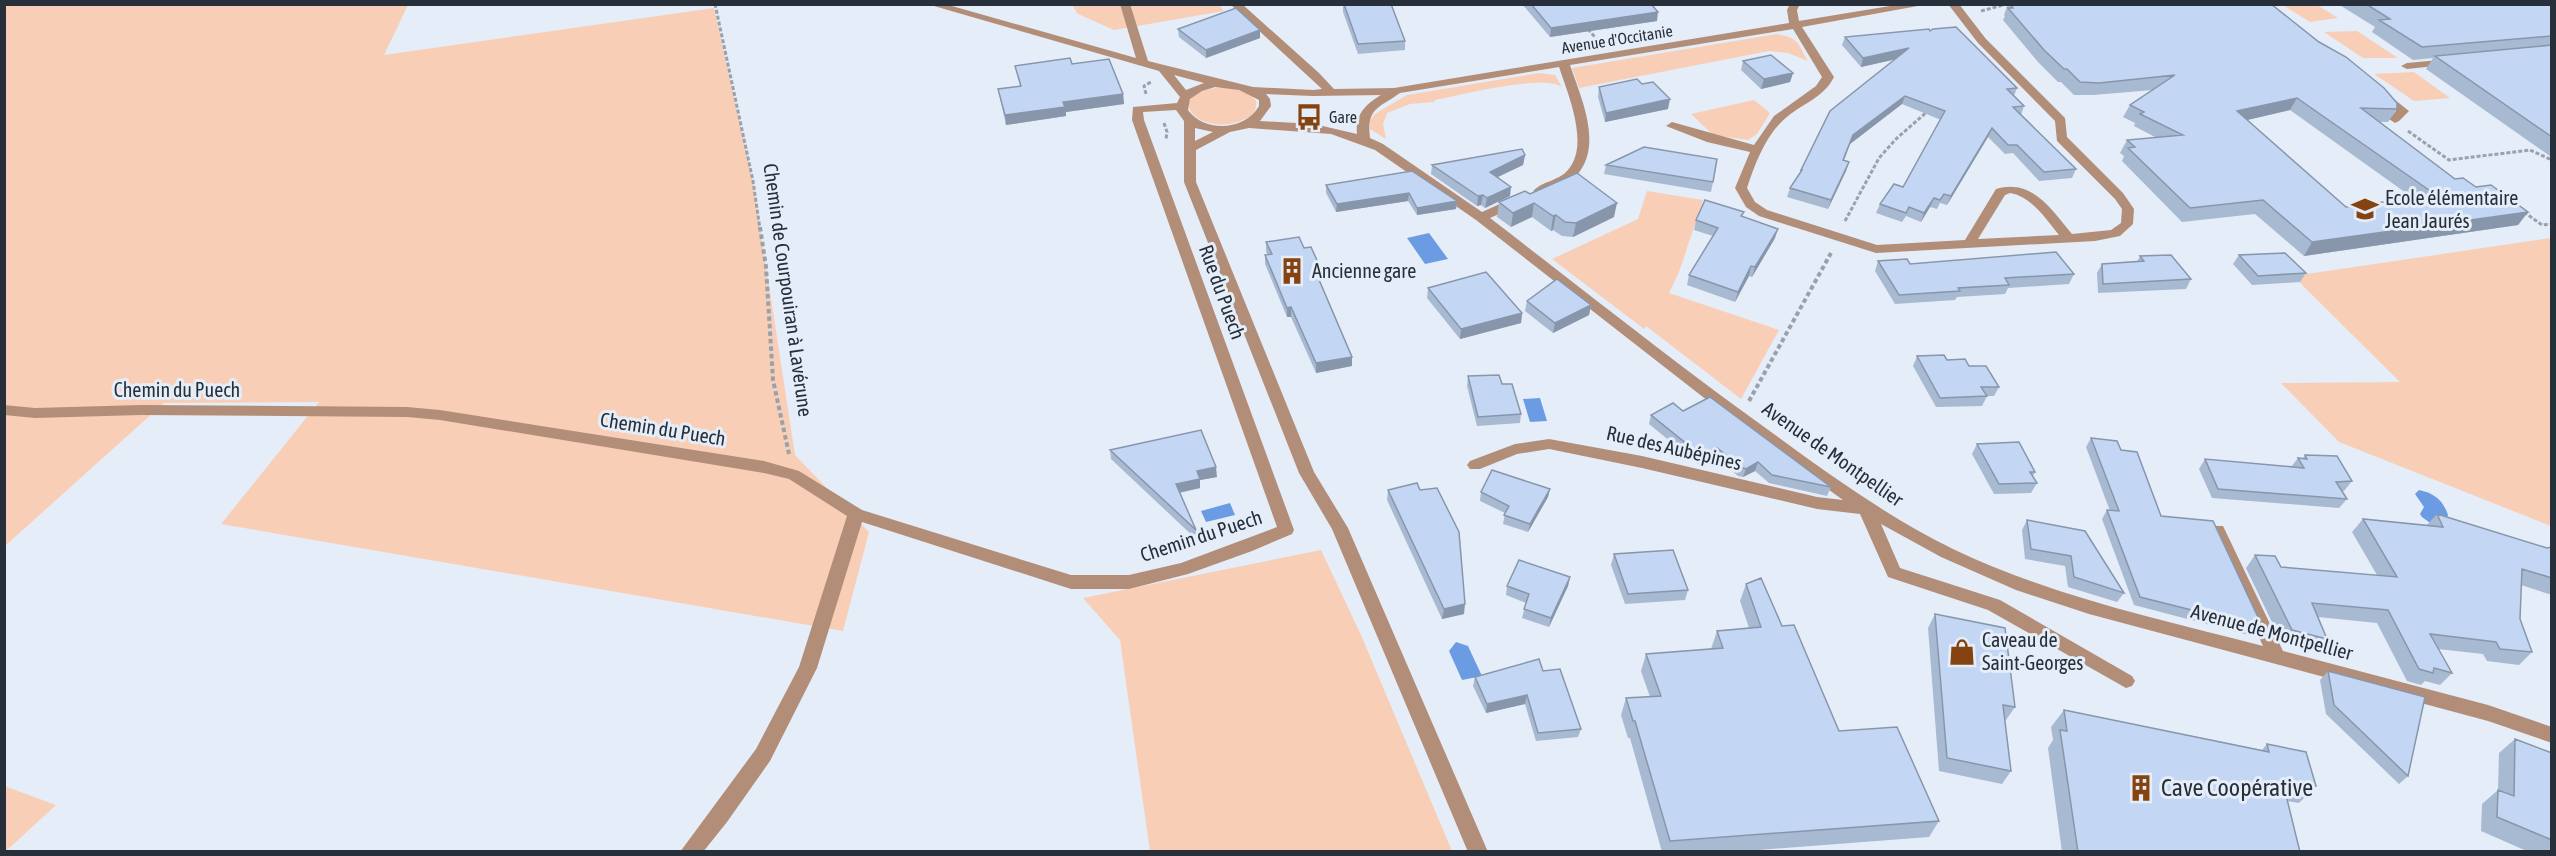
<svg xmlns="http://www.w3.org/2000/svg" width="2556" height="856" viewBox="0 0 2556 856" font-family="'Asap Condensed',sans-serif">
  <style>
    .green { fill: #f8cfb6 }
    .water { fill: #6b9ce3 }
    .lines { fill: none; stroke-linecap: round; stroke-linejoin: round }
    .path-far1 { stroke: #99a1ad; stroke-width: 3; stroke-dasharray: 4 2; stroke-linecap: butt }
    .path { stroke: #99a1ad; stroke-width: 4; stroke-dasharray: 4.5 3; stroke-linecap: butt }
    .minor { fill: #b28e79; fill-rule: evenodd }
    .wall { fill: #a8b9d2; fill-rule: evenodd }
    .shaded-wall { fill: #8896ab }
    .building { fill: #c3d7f4; stroke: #8896ab; stroke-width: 1.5; fill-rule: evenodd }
    .labels { text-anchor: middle; stroke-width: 6; stroke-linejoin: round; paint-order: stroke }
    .far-street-label { font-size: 16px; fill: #272f3a; stroke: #e5edf9 }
    .far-poi-label { font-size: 16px; fill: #272f3a; stroke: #e5edf9; text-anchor: start }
    .poi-label { font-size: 20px; fill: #272f3a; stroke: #e5edf9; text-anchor: start }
    .street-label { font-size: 20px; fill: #272f3a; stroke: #e5edf9 }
    .near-poi-label { font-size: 24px; fill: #272f3a; stroke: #e5edf9; text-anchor: start }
  </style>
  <rect width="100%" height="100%" fill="#e5edf9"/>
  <path class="green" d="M1218,4L1224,11L1114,30L1078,14L1072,5Z
    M5,5H408L384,55L714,8L753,181L795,455L869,532L843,631L221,524L319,402L164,403L5,546Z
    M2283,5H2317L2338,18L2310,22Z
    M2357,31L2398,58H2363L2324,32Z
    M1777,34C1801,39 1797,43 1808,61L1788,53L1769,51L1579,88L1572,68Z
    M2414,72L2450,98L2414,101L2374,74Z
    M1539,73L1555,75L1562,87C1542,74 1461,95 1435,100L1434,102L1410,104L1387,113L1383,124L1386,139L1370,129V120L1375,114L1407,95Z
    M1222,87C1236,89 1247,90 1256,101C1257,110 1253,116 1245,119C1202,140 1156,94 1222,87Z
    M1754,100L1770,113L1757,134L1748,140L1713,135L1691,114Z
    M1647,191L1703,200L1679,272L1669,293L1779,330L1741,399L1646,326L1644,329L1552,259L1638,219Z
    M2551,238V526L2339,442L2281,383L2400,382L2293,276Z
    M1321,550L1361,635L1452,851H1150L1120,640L1083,598Z
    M4,786L56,805L5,852L4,851Z"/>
  <path class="water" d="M1429,233L1448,259L1425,264L1407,238Z
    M1540,398L1547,421L1530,422L1523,399Z
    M2419,490C2434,493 2443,500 2448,515L2446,522L2433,525L2422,517L2420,514L2424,507L2415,494Z
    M1230,503L1235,515L1206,522L1201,511Z
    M1456,642L1468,646L1482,676L1462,680L1449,651Z"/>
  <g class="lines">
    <path class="path-far1" d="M715,4L753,181L760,229
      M1981,11L2007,4
      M1588,29L1599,42
      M1146,94L1144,86L1151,82
      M1164,123L1167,132L1166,139
      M2408,131L2449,160L2530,150L2552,160
      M2524,212L2542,225L2552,224
      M1845,221L1879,158L1897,138L1928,111"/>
    <path class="path" d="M760,227L766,267L773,380L789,454
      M1749,401L1831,253"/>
    <path class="minor" d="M927,4H945L1136,58L1120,4H1130L1148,61L1253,87L1313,90L1322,89L1230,4H1242L1319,73L1334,89L1394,88L1789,23L1787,10L1790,4H1800L1797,10L1799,21L1902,4H1929L1802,27L1834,77C1824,97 1804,103 1788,116C1767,132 1755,163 1747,188L1755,202L1767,210L1877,245L1965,240L1996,189C2032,178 2051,209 2072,234L2111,230L2121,223L2122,209L2115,199L2057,141L2055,121L1978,43L1948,4H1959L1986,39L2065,118L2067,137L2123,193L2134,209L2133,224L2120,236L2095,241L1876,253L1759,216L1746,207L1735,188L1750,152L1707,142L1666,126L1672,122L1754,145L1774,116L1816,86L1822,77L1793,29L1570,65C1581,98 1604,146 1576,176C1568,185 1554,189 1543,194L1539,195L1533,191C1542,181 1559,181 1568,170C1590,145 1568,94 1559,67L1400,93C1379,108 1366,108 1370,138L1383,144L1482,212L1513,198H1521L1523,201L1521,204L1490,218C1585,291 1680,367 1778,437C1834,478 1890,518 1953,549C2051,596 2158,619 2263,646L2209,530L2211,526H2223L2283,651L2488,705L2552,727V743L2488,721L2089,614L2016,590L1941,557L1881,524L1900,568L2000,600L2132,676L2135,681L2132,686L2126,688L1988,610L1888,577L1860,514L1817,509L1642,468L1549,449L1517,454L1480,469H1470L1467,465L1470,461L1515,444L1549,439L1642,456L1817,497L1843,500L1735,422L1476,220L1375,150L1331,134L1249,128L1230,132L1196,150V182L1314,472L1348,528L1488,852H1468L1332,529L1299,473L1184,182V121L1176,110L1143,112L1144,120L1294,530L1292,534L1252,551L1188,574L1129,589H1071L862,522L817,668L770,761L727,822L703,852H680L756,749L799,667L847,516L789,479L764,473L440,420L407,417L141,415L35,418L4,415V405L35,408L141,405L407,407L440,410L764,461L799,471L862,510L1071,575H1129L1181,563L1277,527L1132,120L1133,107L1177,103L1180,97L1159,71ZM1174,75L1204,83L1186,90ZM1215,87L1239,90L1259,100V106C1245,131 1204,133 1188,110L1190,99L1202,91ZM1266,94L1313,96L1381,95C1366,104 1355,114 1357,134L1314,124L1260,121L1271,106L1270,99ZM1195,128L1213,132L1195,141ZM2010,193C2031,196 2046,219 2059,235L1978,239L2005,195Z
      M2450,59L2456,62L2454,64L2407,69L2401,66L2407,63Z
      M2381,89L2409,111L2399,121L2395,123L2389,119L2396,111L2375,92Z"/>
  </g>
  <path class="wall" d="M1343,4H1391L1405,41V50L1358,54L1343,12Z
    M1522,4H1651L1657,21L1550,37Z
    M2008,4H2271L2397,109L2388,122H2378L2455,179L2476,187L2528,212L2518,225L2304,256L2255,214L2182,222L2122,161L2124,156L2120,153L2127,140L2155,137L2134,126L2135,123L2123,117L2130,105L2153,90L2093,95H2074L2061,82H2058L2038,62L2003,20L2005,16L2004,15ZM2290,110L2413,198L2346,207L2247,120Z
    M2338,4H2552V156H2550L2426,69L2433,58L2413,60L2372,32L2375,27Z
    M1178,29L1260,38L1206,58L1179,37Z
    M1930,31L2017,88L2014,96L2024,106L2021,115L2076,169L2072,178L2039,181L2013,153L2005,154L1988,137L1947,205L1940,203L1937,209L1930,207L1921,222L1906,216L1902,222L1876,213L1880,204L1903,187L1941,120L1902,104L1850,144L1844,161L1849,162L1846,171L1828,209L1787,197L1790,188L1799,176L1801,170L1895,59L1861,67L1842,45L1845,37Z
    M1743,61L1793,73L1790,82L1761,89L1741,70Z
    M1072,64L1123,94L1124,104L1066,112V116L1006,125L998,89L1020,86L1015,66Z
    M1642,84L1668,109L1605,122L1598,97L1599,87Z
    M1525,155L1523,165L1498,177L1510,196L1485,208L1481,205L1477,206L1431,174L1432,165Z
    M1606,165L1713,182L1711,192L1604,174Z
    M1412,171L1457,201L1456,209L1417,215L1408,201L1336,212L1326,193V185Z
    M1530,194L1614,217L1573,237L1562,236L1553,230L1551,231L1532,217L1511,227L1497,217L1499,202Z
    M1742,217L1775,238L1752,277L1749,276L1735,302L1687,285L1689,275L1713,236L1694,230L1696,220Z
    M1266,242L1304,248L1320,277H1318L1352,357V366L1316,373L1291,317H1287L1265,264V255H1268L1266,252Z
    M2239,255L2306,273L2300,282L2252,285L2233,264Z
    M2140,256L2191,279L2186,289L2098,293L2097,273L2102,264L2137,262Z
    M1878,261L1910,264L2074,274L2069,284L2008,288L2005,294L1957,297L1955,300L1895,304L1875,271Z
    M1428,288L1522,313L1521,323L1460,339L1427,298Z
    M1527,301L1591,305L1589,315L1553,333L1525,311Z
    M1917,356L1947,360L1969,366L1999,387L1994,396H1987L1982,406L1936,407L1913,366Z
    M1468,376L1502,384L1521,414L1520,423L1477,426L1467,386Z
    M1683,411L1831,487L1827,496L1769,483L1755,471L1743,477L1738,476L1714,456L1699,465L1649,424L1651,415Z
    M2091,438L2121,450L2161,516L2263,628L2256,637L2134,605L2102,519L2107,510L2110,511L2086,447Z
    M1977,444L2035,472L2033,476L2037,483L2031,493L1994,494L1972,454Z
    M1110,450L1217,477L1200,480V488L1180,493L1196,530V539L1111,459Z
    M2305,455L2352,481L2344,491H2342L2347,499L2339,508L2212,498L2199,469L2205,459L2291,467L2298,458H2303Z
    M1550,489L1548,497L1528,532L1503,524L1505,513L1480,501L1481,492Z
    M1388,490L1464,614L1442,619L1387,500Z
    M2437,514L2547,548L2552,547V595L2521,585L2520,619L2532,652L2519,665L2487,661L2483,654L2438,649L2452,673L2440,685L2425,681L2421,685L2407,681L2377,623L2318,617L2327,639L2316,651L2282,643L2246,568L2255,555L2281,567L2377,575L2352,532L2363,519L2427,525Z
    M2027,520L2124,593L2117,602L2068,587L2065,566L2025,559L2022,530Z
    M1614,554L1688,590L1685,600L1625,604L1611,565Z
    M1570,577L1568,586L1549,627L1522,618L1526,603L1506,595L1507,586Z
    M1746,584L1782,626L1839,731L1939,821L1929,837L1732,852H1662L1630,738H1628L1621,715L1626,698L1650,697L1641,671L1646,654L1711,649L1717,631L1749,628L1740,601Z
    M1935,614L2015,707L2006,720H2005L2011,771L2002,784L1939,771L1928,628Z
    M1543,671L1581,729L1578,737L1536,741L1525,704L1486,713L1473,686L1475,677Z
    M2328,671L2408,776L2399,784L2326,714L2320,680Z
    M2064,710L2262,750L2267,744L2316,786L2299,803L2287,801L2300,852H2062L2048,748L2053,740L2051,727Z
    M2515,739L2552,753V852H2529L2481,831L2482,804L2498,790L2499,753Z"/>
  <path class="shaded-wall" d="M1658,12L1657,21L1550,37L1551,28Z
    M1260,30V38L1206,58V50Z
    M1909,48L1906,57L1861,67L1863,58Z
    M1793,73L1790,82L1761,89L1764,79Z
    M1123,94L1124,104L1066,112V116L1006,125L1005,115L1063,102Z
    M1905,96L1902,104L1850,144L1840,169L1853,135Z
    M2297,98L2290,110L2230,124L2237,111Z
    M1670,99L1668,109L1605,122L1606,113Z
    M1992,128L1988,137L1947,205L1951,196Z
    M1525,155L1523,165L1489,181L1490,172Z
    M1849,162L1846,171L1828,209L1831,200Z
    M1511,187L1510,196L1485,208L1487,198Z
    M1409,193L1408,201L1336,212L1337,204Z
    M1483,195L1481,205L1477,206L1478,196Z
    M1934,198L1930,207L1921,222L1924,213Z
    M1457,201L1456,209L1417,215V208Z
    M1534,203L1532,217L1511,227L1513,213Z
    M1617,203L1614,217L1573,237L1576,223Z
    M2528,212L2518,225L2304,256L2312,242Z
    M1556,215L1553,230L1551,231L1553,216Z
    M1778,229L1775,238L1752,277L1755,267Z
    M1751,266L1749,276L1735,302L1738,292Z
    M1320,267V277L1314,278V268Z
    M1591,305L1589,315L1553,333L1555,323Z
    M1291,307V317H1287V308Z
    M1522,313L1521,323L1460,339L1461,329Z
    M1352,357V366L1316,373V363Z
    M1717,448L1714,456L1699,465L1702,456Z
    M1758,462L1755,471L1743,477L1746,469Z
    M1216,467L1217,477L1200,480V488L1176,493V484L1197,471Z
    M1550,489L1548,497L1528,532L1530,524Z
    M1570,577L1568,586L1549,627L1551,618Z
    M1465,604L1464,614L1442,619L1444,609Z
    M1527,695L1525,704L1486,713L1487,704Z"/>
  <path class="building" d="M1344,4H1391L1405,41L1358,44Z
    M1531,4H1651L1658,12L1551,28Z
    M2010,4H2271L2319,42L2346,57L2384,88L2397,103V109L2361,108L2455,179L2463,178L2476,187L2491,185L2528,212L2312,242L2263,200L2190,208L2128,148L2135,147L2127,140L2183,135L2140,114L2144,112L2130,105L2175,75L2099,83L2080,82L2067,69H2064L2044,50L2008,8H2013ZM2297,98L2436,195L2346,207L2237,111Z
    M2366,4H2552V36L2422,47L2379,20L2390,19Z
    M1236,8L1260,30L1206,50L1178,29Z
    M1956,27L2017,88L2007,89L2024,106L2013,107L2076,169L2044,172L2017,145H2008L1992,128L1951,196L1944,194L1940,200L1934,198L1924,213L1909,207L1906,213L1880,204L1894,184L1903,187L1945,111L1905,96L1853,135L1843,160L1849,162L1831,200L1790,188L1802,170H1801L1830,111L1909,48L1863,58L1845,37L1929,29L1930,31L1933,29Z
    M2552,45V137L2435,56Z
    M1771,55L1793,73L1764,79L1743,61Z
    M1070,58L1072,64L1109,59L1123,94L1063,102L1065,107L1005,115L998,89L1021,86L1015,66Z
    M1637,79L1642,84L1653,82L1670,99L1606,113L1599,87Z
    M1644,147L1717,159L1713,182L1606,165Z
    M1522,149L1525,155L1490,172L1511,187L1487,198L1483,195L1478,196L1432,165Z
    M1412,171L1457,201L1417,208L1409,193L1337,204L1326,185Z
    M1577,173L1617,203L1576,223L1565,222L1556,215L1553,216L1534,203L1513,213L1499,202L1525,191L1530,194Z
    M1705,200L1744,212L1741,216L1778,229L1755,267L1751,266L1738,292L1689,275L1718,228L1696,220Z
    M1299,237L1304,248L1311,247L1320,267L1314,268L1352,357L1316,363L1291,307L1287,308L1265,255L1272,254L1266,242Z
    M2056,252L2074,274L2005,278L2009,285L1958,288L1960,291L1899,295L1878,261L1907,259L1910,264Z
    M2285,253L2306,273L2258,276L2239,255Z
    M2171,255L2191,279L2103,284L2102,264L2144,261L2140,256Z
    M1486,272L1522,313L1461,329L1428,288Z
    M1557,279L1591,305L1555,323L1527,301Z
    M1944,355L1947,360L1965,359L1969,366H1986L1999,387H1981L1987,396L1940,398L1917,356Z
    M1499,375L1502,384H1512L1521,414L1478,417L1468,376Z
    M1710,397L1831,487L1772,475L1758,462L1746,469L1741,467L1717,448L1702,456L1651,415L1673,403L1683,411Z
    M1201,430L1216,467L1197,471L1200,479L1176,484L1196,530L1110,450Z
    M2091,438L2117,441L2121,450L2137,452L2161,516L2213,521L2263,628L2140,597L2107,510L2119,511Z
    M2019,442L2035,472H2030L2037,483L1999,484L1977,444Z
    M2305,455L2337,456L2352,481L2336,482L2347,499L2218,489L2205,459L2304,468L2298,458L2307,459Z
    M1492,470L1550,489L1530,524L1504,515L1509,506L1481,492Z
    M1417,483L1420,490L1437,488L1459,532L1465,604L1444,609L1388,490Z
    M2437,514L2547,548L2552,547V578L2522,569L2520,619L2532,652L2500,649L2496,642L2430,634L2452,673L2434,668L2433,673L2419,669L2388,610L2312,603L2327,639L2292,630L2255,555L2275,556L2281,567L2397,577L2363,519L2443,527Z
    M2027,520L2085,531L2124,593L2074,577L2071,556L2031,549Z
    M1673,550L1688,590L1628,594L1614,554Z
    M1519,560L1570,577L1551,618L1524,609L1529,594L1507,586Z
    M1761,578L1782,626L1794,625L1839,731L1897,727L1939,821L1670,841L1635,721H1633L1626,698L1661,696L1646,654L1723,648L1717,631L1761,627L1746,584Z
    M1935,614L2005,628L2015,707L2003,705L2011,771L1947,758Z
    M1539,659L1543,671L1560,669L1581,729L1538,733L1527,695L1487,704L1475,677Z
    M2328,671L2425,697L2408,776L2334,705Z
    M2064,710L2269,752L2267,744L2306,752L2316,786L2282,779L2300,852H2078L2060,730L2067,731Z
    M2515,739L2552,753V840L2497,817L2498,790L2514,796Z"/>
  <defs>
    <symbol id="bus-bare" viewBox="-9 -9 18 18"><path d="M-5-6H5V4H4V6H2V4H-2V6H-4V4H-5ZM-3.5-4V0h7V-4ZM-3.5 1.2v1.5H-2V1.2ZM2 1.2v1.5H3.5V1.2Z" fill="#854311" stroke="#e5edf9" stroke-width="2.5" paint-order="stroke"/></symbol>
    <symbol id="school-bare" viewBox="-9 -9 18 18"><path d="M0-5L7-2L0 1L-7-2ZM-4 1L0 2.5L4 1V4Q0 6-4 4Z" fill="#854311" stroke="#e5edf9" stroke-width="2.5" paint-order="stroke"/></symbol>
    <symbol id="building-bare" viewBox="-9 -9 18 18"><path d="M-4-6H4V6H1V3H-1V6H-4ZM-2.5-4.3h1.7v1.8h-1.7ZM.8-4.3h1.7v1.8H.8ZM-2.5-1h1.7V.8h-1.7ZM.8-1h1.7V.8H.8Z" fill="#854311" stroke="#e5edf9" stroke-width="2.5" paint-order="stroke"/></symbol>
    <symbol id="shop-bare" viewBox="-9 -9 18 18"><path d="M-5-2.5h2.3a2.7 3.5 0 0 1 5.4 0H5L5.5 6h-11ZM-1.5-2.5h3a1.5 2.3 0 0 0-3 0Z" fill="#854311" stroke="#e5edf9" stroke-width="2.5" paint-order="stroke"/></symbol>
  </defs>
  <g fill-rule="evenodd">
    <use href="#bus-bare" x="1290" y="98" width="38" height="38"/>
    <use href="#school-bare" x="2346" y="190" width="38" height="38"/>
    <use href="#building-bare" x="1273" y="252" width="38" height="38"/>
    <use href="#shop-bare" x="1943" y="633" width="38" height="38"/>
    <use href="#building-bare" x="2122" y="769" width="38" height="38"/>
  </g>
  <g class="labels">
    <g class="far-street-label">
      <text transform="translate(1617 39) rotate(-9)" y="6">Avenue d'Occitanie</text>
    </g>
    <g class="far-poi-label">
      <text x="1329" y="123">Gare</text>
    </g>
    <g class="poi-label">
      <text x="2385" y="205">Ecole élémentaire<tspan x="2385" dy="23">Jean Jaurés</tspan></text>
      <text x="1312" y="278">Ancienne gare</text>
      <text x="1982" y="647">Caveau de<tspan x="1982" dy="23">Saint-Georges</tspan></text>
    </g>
    <g class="street-label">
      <text transform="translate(788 290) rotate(82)" y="7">Chemin de Courpouiran à Lavérune</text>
      <text transform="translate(1222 292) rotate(70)" y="7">Rue du Puech</text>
      <text x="177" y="397">Chemin du Puech</text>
      <text transform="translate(663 429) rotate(9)" y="7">Chemin du Puech</text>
      <text transform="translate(1674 448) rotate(13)" y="7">Rue des Aubépines</text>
      <text transform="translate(1833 454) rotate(35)" y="7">Avenue de Montpellier</text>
      <text transform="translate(1201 536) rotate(-18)" y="7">Chemin du Puech</text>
      <text transform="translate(2272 632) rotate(15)" y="7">Avenue de Montpellier</text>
    </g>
    <g class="near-poi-label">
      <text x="2161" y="796">Cave Coopérative</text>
    </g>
  </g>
  <rect width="2556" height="856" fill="none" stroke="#272f3a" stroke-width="12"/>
</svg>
